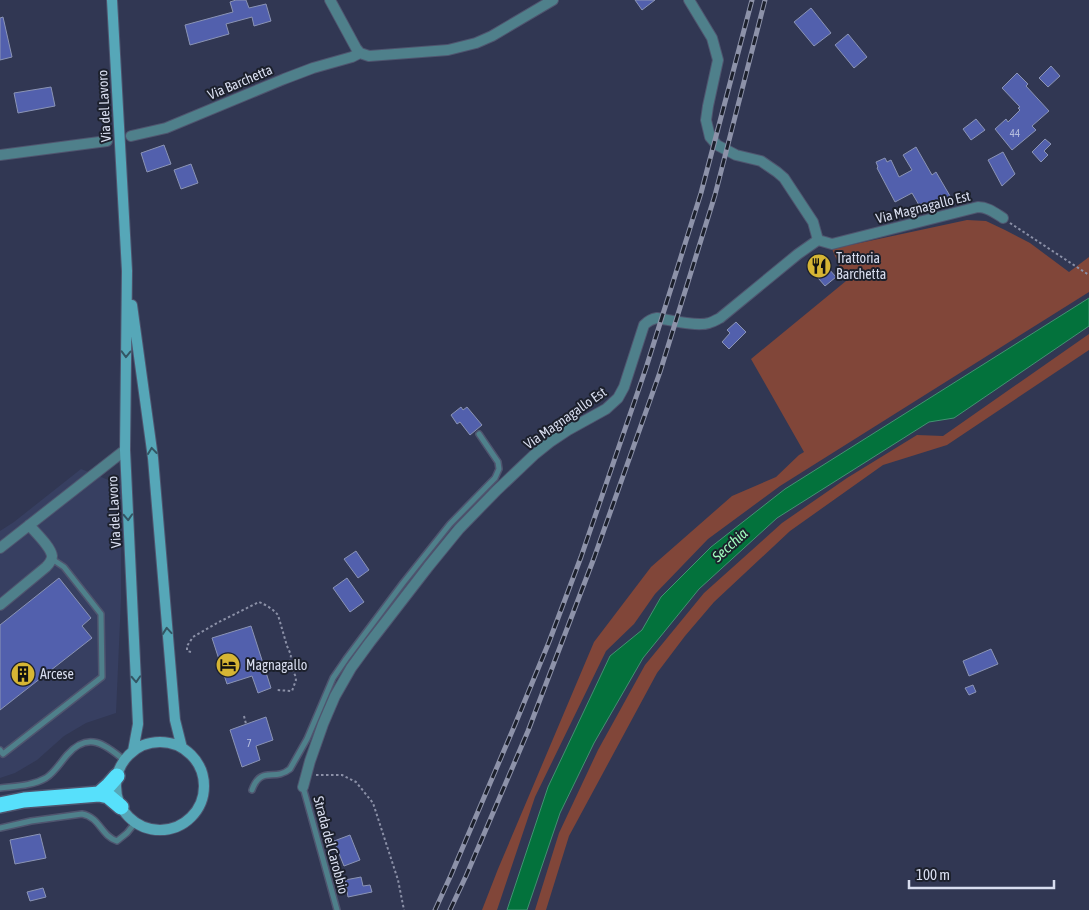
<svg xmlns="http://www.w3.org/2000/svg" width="1089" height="910" viewBox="0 0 1089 910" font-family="'Asap Condensed',sans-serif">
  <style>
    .built { fill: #373f61 }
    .green { fill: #814639 }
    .water { fill: #03723c; stroke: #439272 }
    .building { fill: #5260ad; stroke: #8b94b5 }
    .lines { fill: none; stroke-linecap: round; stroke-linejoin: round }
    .lane-casing { stroke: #4f556f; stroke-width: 8 }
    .street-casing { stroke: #4f556f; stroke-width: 12 }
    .secondary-casing { stroke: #4f556f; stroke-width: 12 }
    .highway-casing { stroke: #4f556f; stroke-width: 18 }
    .path { stroke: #8b90a7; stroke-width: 2; stroke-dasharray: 2.5 2.5; stroke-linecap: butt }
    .lane { stroke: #4f808b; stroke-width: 5 }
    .street { stroke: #4f808b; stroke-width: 10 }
    .secondary { stroke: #56a7b8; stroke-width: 10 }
    .highway { stroke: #57e0fb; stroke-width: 15 }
    .rail-casing { stroke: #8d92a9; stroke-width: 5 }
    .rail { stroke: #1c202c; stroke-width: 3; stroke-dasharray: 9; stroke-linecap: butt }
    .oneway { stroke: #335664 }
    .labels { text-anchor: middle; stroke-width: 4; stroke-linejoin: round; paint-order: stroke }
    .number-label { font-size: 11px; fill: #b6bede }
    .street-label { font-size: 14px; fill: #d8ddef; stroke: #1c202c }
    .poi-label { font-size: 14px; fill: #d8ddef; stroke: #1c202c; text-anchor: start }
    .water-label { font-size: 15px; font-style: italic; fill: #a0fabc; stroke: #1c202c }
  </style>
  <rect width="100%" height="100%" fill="#313753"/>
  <path class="built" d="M81,469L121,485V599L116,713L86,723L64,736L37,760L15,773L0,778V531L14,522Z"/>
  <path class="green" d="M967,220L986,221L1005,230L1030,243L1069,272L1089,257V292L780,486L708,539L655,594L634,624L606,651L535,797L497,910H482L498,869L594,642L651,567L732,496L776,477L799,455L804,452L751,359L846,281L832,249Z
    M1089,334V350L947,445L883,465L790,531L714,602L685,636L657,673L569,836L546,910H535L559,833L598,750L645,665L704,593L782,523L847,478L917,435L943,436Z"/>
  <path class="water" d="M1089,298V326L954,418L929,422L777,518L699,589L643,658L594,743L560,813L527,910H507L548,787L610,656L642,630L661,597L711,547L785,489Z"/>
  <path class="building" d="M236,0H246L249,8L266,4L271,21L254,26L252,17L226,24L229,34L190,45L185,25L233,12L230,2Z
    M635,0H655L642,10Z
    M811,8L831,33L814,46L794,22Z
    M3,17L12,57L0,60V18Z
    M848,34L867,57L854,68L835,45Z
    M1051,66L1060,76L1048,87L1039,78Z
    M1017,73L1028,84L1026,86L1049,111L1032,126L1036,130L1012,150L995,129L1006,119L1008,122L1020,110L1018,108L1020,107L1002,88Z
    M51,87L55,106L18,113L14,93Z
    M976,119L985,130L971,140L963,129Z
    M1045,139L1051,144L1044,151L1048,155L1041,162L1032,152Z
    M164,145L171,164L147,172L141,153Z
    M916,147L932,175L936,172L950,196L927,209L923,203L919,205L912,193L895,202L877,168L878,167L876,162L885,158L887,162L891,160L899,177L912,170L903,155Z
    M1003,152L1015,174L1002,186L988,160Z
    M191,164L198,183L181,189L174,170Z
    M819,255L830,266L828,268L836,277L825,286L812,271L813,270L809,265Z
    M736,322L746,332L729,349L722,342L730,333L727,330Z
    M461,407L463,410L467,407L482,425L470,435L460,422L457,424L451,415Z
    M356,551L369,570L358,578L344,559Z
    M59,578L91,618L82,626L92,638L0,710V625Z
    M347,578L364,602L350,612L333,588Z
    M251,626L271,688L258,693L252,676L227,684L212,638Z
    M991,649L998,664L969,676L963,661Z
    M973,685L976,692L969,695L965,688Z
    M266,717L273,740L256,746L260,760L242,767L230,730Z
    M40,834L46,858L15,864L10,840Z
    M350,835L360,860L344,866L334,841Z
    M361,877L363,886L370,885L372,892L348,897L345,880Z
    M43,888L46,897L30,901L27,892Z"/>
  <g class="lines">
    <defs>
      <path id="lane" d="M0,750L3,754L102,677L101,614L64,567L52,559
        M303,787L337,910
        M0,788C16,786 32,786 46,778C55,772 60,763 67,755C88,731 105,744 124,760
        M252,790C261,765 274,782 290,769L307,739L333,678L346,659L403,583L450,524L495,478L499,469L498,462L479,434
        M0,828L31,821L82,814C100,817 101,836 117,841L127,833L135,823"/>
      <path id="street" d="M330,0L356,48L360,53L369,56L448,50L476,43L492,36L553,0
        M689,0L712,38L718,60L708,106L706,120L710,137L717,145L736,155L761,161L777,172L784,178L813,222L818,240
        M131,136L166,128L284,79L313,68L352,57L360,53
        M0,155L107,141
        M0,548L125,450
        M0,605L46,567C49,564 52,561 52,556C51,547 35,532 29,525
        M303,787L310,761L323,724L335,696L351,668L370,642L428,567L459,529L496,491L535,454L550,442L568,430L606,409L618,398L624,387L644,325C648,321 651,319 657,318C670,320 697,327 709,323C713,322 716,320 720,318L798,254L818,240L832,244L978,207C988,207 995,213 1003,218"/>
      <path id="secondary" d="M112,0L127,271L125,450L138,724L133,751
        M132,305L153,458L175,720L182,748
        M116 786a44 44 0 1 1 88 0a44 44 0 1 1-88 0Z"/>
      <path id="highway" d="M99,794L109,785L117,776
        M0,805L24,800L99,794L108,796L121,807"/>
    </defs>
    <use href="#lane" class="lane-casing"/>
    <use href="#street" class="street-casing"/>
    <use href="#secondary" class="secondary-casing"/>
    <use href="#highway" class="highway-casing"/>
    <path class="path" d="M1010,223L1089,275
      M191,652L187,651V646L193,637L219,622L259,602C266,605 273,609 278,615L287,646L291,655L290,663L291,669L295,675L296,680L292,691L276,690
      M244,716L246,724
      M316,775H342L356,782L373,803L398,880L404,910"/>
    <use href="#lane" class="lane"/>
    <use href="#street" class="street"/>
    <use href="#secondary" class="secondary"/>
    <use href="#highway" class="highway"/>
    <defs>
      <path id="rail" d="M435,910L451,875L514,727L549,642L581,557L646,368L701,193L752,0
        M450,910L466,876L528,731L594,558L660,372L715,195L765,0"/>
    </defs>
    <use href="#rail" class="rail-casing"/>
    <use href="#rail" class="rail"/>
  </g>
  <defs><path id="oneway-chevron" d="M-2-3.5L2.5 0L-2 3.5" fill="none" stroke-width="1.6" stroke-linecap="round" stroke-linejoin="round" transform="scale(1.25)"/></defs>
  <g class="oneway">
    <use href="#oneway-chevron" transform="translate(126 354) rotate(91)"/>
    <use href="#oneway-chevron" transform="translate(152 451) rotate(-97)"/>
    <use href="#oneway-chevron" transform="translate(128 517) rotate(87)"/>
    <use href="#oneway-chevron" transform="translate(167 631) rotate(-95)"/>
    <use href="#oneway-chevron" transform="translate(136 679) rotate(87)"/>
  </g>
  <defs>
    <symbol id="restaurant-disc" viewBox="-11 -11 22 22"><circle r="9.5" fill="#d6b534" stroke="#1c202c"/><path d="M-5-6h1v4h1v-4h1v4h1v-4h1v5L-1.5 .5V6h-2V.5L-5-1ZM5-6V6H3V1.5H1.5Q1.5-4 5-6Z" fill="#111"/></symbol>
    <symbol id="hotel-disc" viewBox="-11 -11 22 22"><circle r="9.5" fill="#d6b534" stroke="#1c202c"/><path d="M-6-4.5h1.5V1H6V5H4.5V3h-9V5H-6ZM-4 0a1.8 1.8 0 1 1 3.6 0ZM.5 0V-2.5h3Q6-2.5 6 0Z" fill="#111"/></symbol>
    <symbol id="building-disc" viewBox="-11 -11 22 22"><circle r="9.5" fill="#d6b534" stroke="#1c202c"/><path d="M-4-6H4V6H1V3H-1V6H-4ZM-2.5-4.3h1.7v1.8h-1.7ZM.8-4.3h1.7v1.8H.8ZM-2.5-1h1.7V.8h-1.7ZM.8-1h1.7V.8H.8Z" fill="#111"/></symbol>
  </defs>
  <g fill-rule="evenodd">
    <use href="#restaurant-disc" x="805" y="252" width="28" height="28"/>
    <use href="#hotel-disc" x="214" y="651" width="28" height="28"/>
    <use href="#building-disc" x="9" y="660" width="28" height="28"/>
  </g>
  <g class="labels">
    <g class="number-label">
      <text x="1015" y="137">44</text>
      <text x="249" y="747">7</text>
    </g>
    <g class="street-label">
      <text transform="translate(240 82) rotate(-23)" y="5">Via Barchetta</text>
      <text transform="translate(104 106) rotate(-93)" y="5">Via del Lavoro</text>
      <text transform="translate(923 207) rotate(-14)" y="5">Via Magnagallo Est</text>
      <text transform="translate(565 418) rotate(-35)" y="5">Via Magnagallo Est</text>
      <text transform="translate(114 512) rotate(-93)" y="5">Via del Lavoro</text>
      <text transform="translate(331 845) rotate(75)" y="5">Strada del Carobbio</text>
    </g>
    <g class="poi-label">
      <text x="836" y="263">Trattoria<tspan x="836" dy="16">Barchetta</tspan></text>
      <text x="246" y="670">Magnagallo</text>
      <text x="40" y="679">Arcese</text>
    </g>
    <g class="water-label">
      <text transform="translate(730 545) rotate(-42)" y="5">Secchia</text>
    </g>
  </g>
  <path d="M909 880v8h145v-8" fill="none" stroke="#d8ddef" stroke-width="2.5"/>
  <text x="916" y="880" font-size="15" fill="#d8ddef" stroke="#1c202c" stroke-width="4" paint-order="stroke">100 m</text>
</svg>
